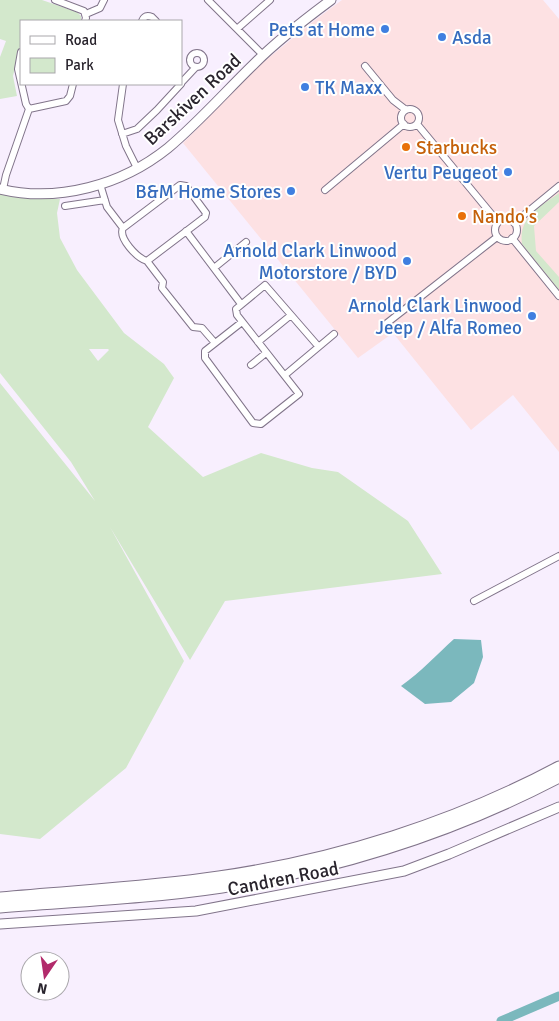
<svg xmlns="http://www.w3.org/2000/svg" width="559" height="1021" viewBox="0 0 559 1021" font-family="Signika,sans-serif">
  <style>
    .commercial { fill: #fde1e3 }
    .green { fill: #d3e8cc; fill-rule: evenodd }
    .water { fill: #7bb8bd }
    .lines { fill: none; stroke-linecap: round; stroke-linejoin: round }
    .river { stroke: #7bb8bd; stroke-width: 9 }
    .street-casing { stroke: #81748a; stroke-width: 8 }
    .secondary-casing { stroke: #81748a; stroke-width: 11 }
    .highway-casing { stroke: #81748a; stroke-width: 13 }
    .street { stroke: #fff; stroke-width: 6 }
    .secondary { stroke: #fff; stroke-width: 9 }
    .highway { stroke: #fff; stroke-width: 11 }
    .shop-dot { fill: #3f7fe0; stroke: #fff; stroke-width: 2 }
    .food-dot { fill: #e8710a; stroke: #fff; stroke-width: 2 }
    .labels { text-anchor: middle; stroke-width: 4; stroke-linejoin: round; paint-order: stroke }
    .shop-label { font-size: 19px; fill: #366cbe; stroke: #fff; text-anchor: end }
    .street-label { font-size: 19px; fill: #29242d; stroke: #fff }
    .food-label { font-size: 19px; fill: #c56008; stroke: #fff; text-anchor: start }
  </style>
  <rect width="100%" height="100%" fill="#f8effe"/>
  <path class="commercial" d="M342,0H543L559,19V452L513,395L471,430L393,333L358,358L183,143L261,64L315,20Z"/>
  <path class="green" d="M0,0H42L77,12L81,16V21H21V42L13,76L17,96L0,99V57L6,41L0,39Z
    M559,193V202L534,226L536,251L559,277V290L522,244C518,217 540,207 559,193Z
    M0,194L27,197L60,199L57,213L60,238L77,270L124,333L164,364L174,378L148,427L203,477L261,453L312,468L338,472L408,521L442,574L225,601L190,660L110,527L184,661L126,768L40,839L0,834V383L95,501L71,462L0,373ZM89,349H108L109,350L98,361Z"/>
  <path class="water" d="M454,639L481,640L483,657L474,683L451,702L425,704L401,686C421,672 436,655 454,639Z"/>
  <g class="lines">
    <path class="river" d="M501,1021L559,996"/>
    <defs>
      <path id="street" d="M55,0L84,11L86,18L85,21
        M208,0L263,55
        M86,14L100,8L104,0
        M142,21C144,16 147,15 152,17L156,21
        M238,28L270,0
        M21,52L18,69L26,104L29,109
        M190 60a7 7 0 1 1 14 0a7 7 0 1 1-14 0Z
        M365,66L393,100L406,110
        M181,83L196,67
        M123,84L118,120L126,146L137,168
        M401 118a9 9 0 1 1 18 0a9 9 0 1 1-18 0Z
        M417,124L498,222
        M122,134L137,129L157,110L181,84
        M100,184L107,207L123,228C118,238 137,258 147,261L205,217L206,213L186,186L180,185L123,228
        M3,189L6,175L29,109L66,101L70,96L73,84
        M325,190L404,124
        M65,206L105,200
        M495 230a11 11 0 1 1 22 0a11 11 0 1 1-22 0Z
        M514,223L559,186
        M186,231L241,304
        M512,238L559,296
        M147,261L163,282L162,288L193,327L202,328L215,343
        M214,268L246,242
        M242,322L205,351V358L253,423L261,424L299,394L237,315L236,309L265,285L318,346
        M387,323L497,237
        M258,342L291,315
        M251,365L266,353
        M285,375L334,334
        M474,601L559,556"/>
      <path id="secondary" d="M0,189C58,203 122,185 168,148C199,122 226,91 255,63C278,40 304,20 331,0
        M0,924L196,911L404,871L449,854L559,807"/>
      <path id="highway" d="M0,898C73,891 146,888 219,877C336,860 454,823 559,767
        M0,907C74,901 149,898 222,887C339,868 454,832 559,777"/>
    </defs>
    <use href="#street" class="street-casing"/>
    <use href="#secondary" class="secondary-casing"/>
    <use href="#highway" class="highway-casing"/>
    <use href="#street" class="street"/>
    <use href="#secondary" class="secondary"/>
    <use href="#highway" class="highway"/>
  </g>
  <g class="shop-dot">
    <circle cx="385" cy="29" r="5"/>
    <circle cx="442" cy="37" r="5"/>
    <circle cx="305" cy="87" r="5"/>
    <circle cx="508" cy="172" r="5"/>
    <circle cx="291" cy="191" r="5"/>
    <circle cx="407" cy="261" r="5"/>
    <circle cx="532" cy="316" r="5"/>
  </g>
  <g class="food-dot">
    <circle cx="406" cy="147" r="5"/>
    <circle cx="462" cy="216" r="5"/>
  </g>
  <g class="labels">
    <g class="shop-label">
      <text x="375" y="36">Pets at Home</text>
      <text x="452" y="44" text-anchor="start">Asda</text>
      <text x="315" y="94" text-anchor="start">TK Maxx</text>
      <text x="498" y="179">Vertu Peugeot</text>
      <text x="281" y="198">B&amp;M Home Stores</text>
      <text x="397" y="257">Arnold Clark Linwood<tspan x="397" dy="22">Motorstore / BYD</tspan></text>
      <text x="522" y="312">Arnold Clark Linwood<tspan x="522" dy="22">Jeep / Alfa Romeo</tspan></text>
    </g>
    <g class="street-label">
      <text transform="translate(192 99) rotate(-43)" y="7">Barskiven Road</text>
      <text transform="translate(283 878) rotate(-11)" y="7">Candren Road</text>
    </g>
    <g class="food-label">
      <text x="416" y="154">Starbucks</text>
      <text x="472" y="223">Nando's</text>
    </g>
  </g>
  <rect x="20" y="20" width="162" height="65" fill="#ffffff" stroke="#a9a7ab"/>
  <rect x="30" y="36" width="25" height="8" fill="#ffffff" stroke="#a9a7ab"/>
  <text x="65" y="45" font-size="15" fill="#29242d">Road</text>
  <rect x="30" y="58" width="25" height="15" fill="#d3e8cc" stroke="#a9a7ab"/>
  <text x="65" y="70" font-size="15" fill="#29242d">Park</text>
  <g transform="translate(45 976) rotate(193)"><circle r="24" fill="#ffffff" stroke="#a9a7ab"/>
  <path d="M0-4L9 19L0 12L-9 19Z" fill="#b22a6b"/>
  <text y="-8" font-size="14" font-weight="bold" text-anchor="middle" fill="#29242d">N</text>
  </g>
</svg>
